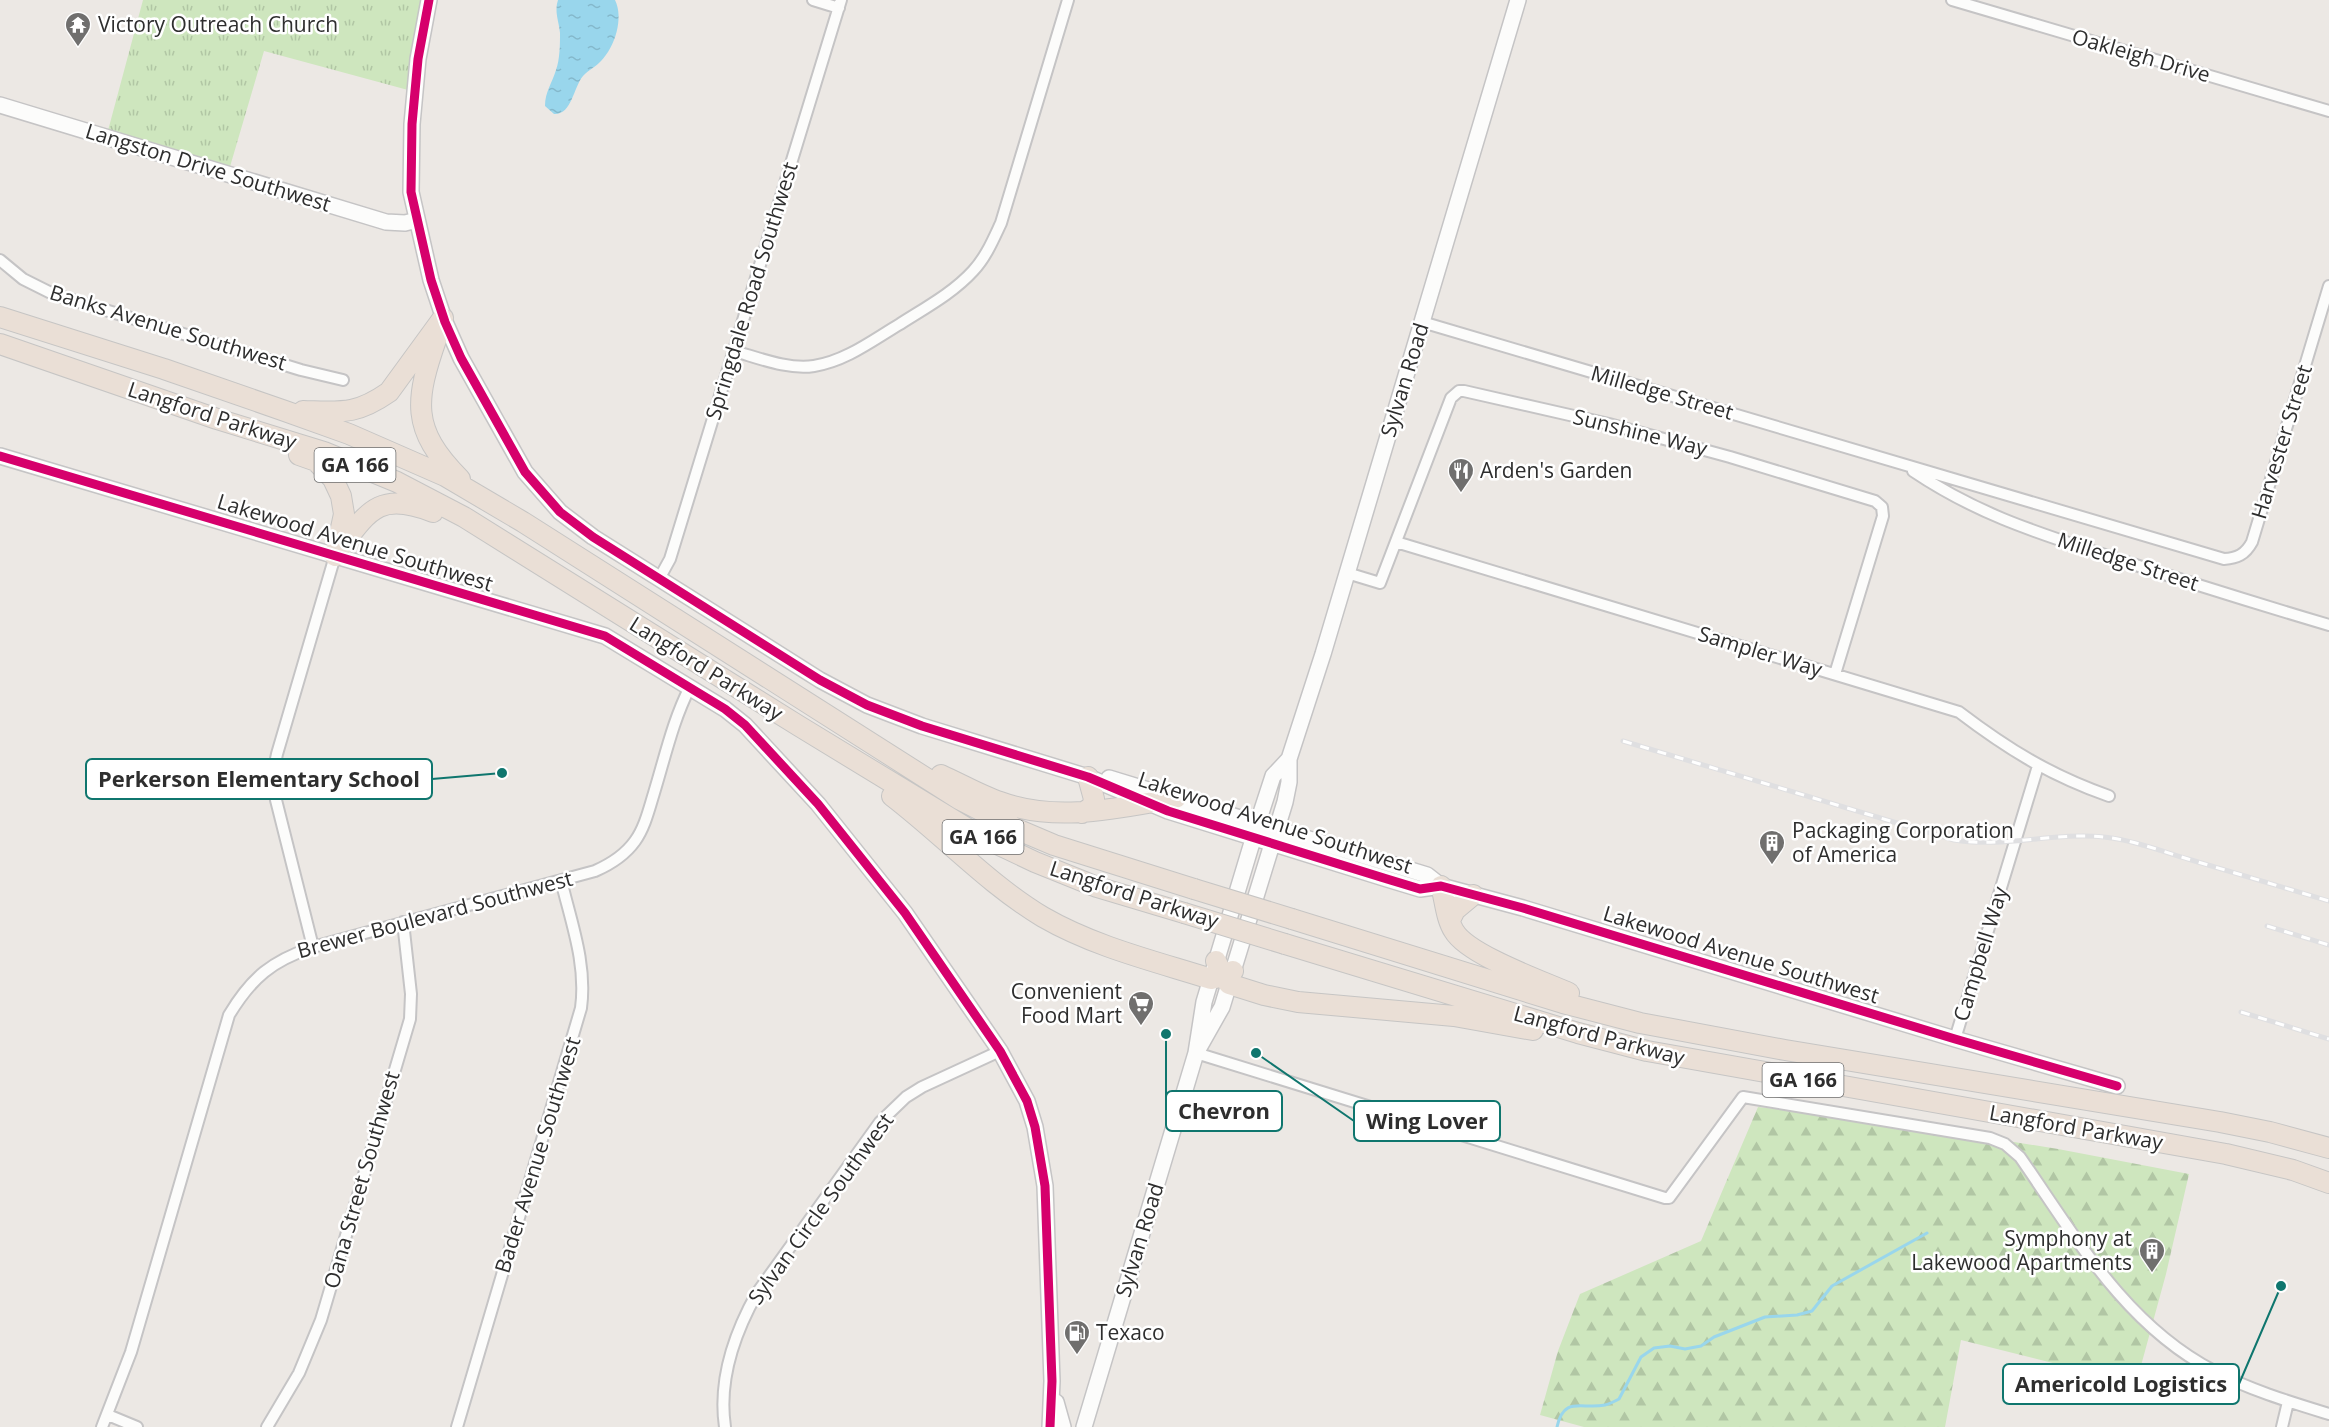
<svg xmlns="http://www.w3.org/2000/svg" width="2329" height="1427" viewBox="0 0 2329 1427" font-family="'Open Sans',sans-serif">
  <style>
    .grass { fill: url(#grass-tufts) }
    .forest { fill: url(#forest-firs) }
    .water { fill: url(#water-ripples) }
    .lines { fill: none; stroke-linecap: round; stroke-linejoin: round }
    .stream { stroke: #99d6ec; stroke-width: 3 }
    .street-casing { stroke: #c5c4c5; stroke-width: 14 }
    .secondary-casing { stroke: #c5c4c5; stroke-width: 18 }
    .highway-casing { stroke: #c6c5c4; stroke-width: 22 }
    .street { stroke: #fcfcfb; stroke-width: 10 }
    .secondary { stroke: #fcfcfb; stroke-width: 15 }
    .highway { stroke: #eadfd6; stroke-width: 20 }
    .rail-casing { stroke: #dfdfe1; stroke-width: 5 }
    .rail { stroke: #fff; stroke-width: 3; stroke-dasharray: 9; stroke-linecap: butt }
    .highway-bridge-casing { stroke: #c6c5c4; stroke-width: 22; stroke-linecap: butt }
    .highway-bridge { stroke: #eadfd6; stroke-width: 20 }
    .cycleway-casing { stroke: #fff; stroke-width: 13 }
    .cycleway { stroke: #d6006c; stroke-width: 9 }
    .labels { text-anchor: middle; stroke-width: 5; stroke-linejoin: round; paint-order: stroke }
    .shield { fill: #fff; stroke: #6d6d6d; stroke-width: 1.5 }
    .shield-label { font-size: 20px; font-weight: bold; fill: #2e2e2e }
    .poi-label { font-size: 21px; fill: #2e2e2e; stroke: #fff; text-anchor: start }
    .street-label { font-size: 21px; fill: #2e2e2e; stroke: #fff }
    .leader { fill: none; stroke: #0f766e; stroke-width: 2 }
    .callout-dot { fill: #0f766e; stroke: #fff; stroke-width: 2 }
    .callout { fill: #fff; stroke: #0f766e; stroke-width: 2 }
    .callout-label { font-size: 22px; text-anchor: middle; font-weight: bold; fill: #2e2e2e }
  </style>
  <defs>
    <pattern id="grass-tufts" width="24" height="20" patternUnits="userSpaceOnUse" patternTransform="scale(1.5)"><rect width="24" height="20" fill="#cee6be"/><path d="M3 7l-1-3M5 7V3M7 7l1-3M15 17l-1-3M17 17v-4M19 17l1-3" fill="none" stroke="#b1c6a4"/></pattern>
    <pattern id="forest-firs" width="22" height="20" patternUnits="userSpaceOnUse" patternTransform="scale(1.5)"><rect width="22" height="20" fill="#cee6be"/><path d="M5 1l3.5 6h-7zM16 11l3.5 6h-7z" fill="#b1c6a4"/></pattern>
    <pattern id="water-ripples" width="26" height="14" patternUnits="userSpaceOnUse" patternTransform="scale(1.5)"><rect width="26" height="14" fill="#99d6ec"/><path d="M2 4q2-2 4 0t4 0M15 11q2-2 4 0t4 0" fill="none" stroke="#84b8cb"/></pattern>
  </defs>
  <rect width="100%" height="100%" fill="#ece8e4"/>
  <path class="grass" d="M143,0H430L408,90L264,51L229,170L106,138Z"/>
  <path class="forest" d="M1758,1107L1903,1124L2058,1149L2189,1174L2166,1274L2136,1384L1961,1340L1945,1427H1584L1540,1415L1558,1351L1580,1294L1701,1241Z"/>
  <path class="water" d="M558,0H615C624,18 615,47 601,61C596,67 588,70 583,76C573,88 572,115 554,114L545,106C545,92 552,83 556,70C560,59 560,44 560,33C559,21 554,12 558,0Z"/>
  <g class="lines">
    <path class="stream" d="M1557,1427C1564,1395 1582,1410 1605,1405C1610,1404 1615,1401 1619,1399L1641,1357L1654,1348L1670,1346L1685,1349L1701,1346L1714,1337L1765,1317L1797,1315L1812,1311L1832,1286L1927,1233"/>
    <defs>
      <path id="street" d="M813,0L839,8
        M1952,0L2329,111
        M0,260L23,279L53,294L301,370L343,380
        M1422,322L2224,559C2237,558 2245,555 2252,542L2329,286
        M734,351C759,358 788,370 814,366C846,361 873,340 900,324C925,308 953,293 973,271C986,257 993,240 1001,223L1068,0
        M1913,471C1977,514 2035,532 2108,556C2181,580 2255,603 2329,625
        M1396,542L1959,712C2009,750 2050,775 2109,796
        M1347,573L1380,583L1451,398L1459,391H1464L1609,424L1730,457L1875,501L1882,507L1883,516L1835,674
        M659,579L670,559L841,0
        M313,947L276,800L273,773L277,754L335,556
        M1955,1039L2038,766
        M1196,1053L1665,1198H1669L1743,1097L1990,1138L2005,1144L2020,1157C2075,1236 2125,1325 2214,1371C2250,1390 2290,1402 2329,1414
        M108,1415L137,1427
        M102,1427L131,1352L229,1015C252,977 272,961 313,947L595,871C611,864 625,855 635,841C645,827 649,809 654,793C665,757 673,720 690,687
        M267,1427L299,1373L321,1320L410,1019L411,994L403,922
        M457,1427L581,1008C587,964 571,922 561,880
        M725,1427C718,1380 734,1334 757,1293L880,1122L906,1097L922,1087L1000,1051
        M2282,1427L2288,1402"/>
      <path id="secondary" d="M429,0L418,59L412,124L411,192L431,280L445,322L461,358L525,472L560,512L593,537L820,680L867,705L922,726L1088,777L1168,811L1387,879L1420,889L1441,886L1523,908L1955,1039L2117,1086
        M0,105L386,222L405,223L417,220
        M0,456L605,636L725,709L745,725L818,804L905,913L1000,1051L1027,1101L1035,1127L1045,1186L1052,1381L1050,1427
        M1109,778L1427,875L1441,886
        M1196,1053L1222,1007L1229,984L1285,802L1289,782V759L1323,654L1518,0
        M1056,1402L1063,1427
        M1084,1427L1196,1053L1204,1002L1260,816L1273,776L1289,759"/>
      <path id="highway" d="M0,317L164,369L285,411L349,434L445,476L523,522L959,799L1021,831L1054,845L1194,889
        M437,337C415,400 410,429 460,479
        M0,344L217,419L324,452L397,482L464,517L799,726L978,835L1035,862L1097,887L1184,913
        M303,411C342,412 356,415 389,392L443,318
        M299,455L316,461L333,479L341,496L344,514L335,556
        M338,551C369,510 379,491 433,512
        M941,775C961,784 980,795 1000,802C1057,823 1118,808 1176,798
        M892,796C943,835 988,884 1043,917C1095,947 1154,961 1211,979L1223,976L1233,971
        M1082,813L1092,807L1094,799L1088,777
        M1441,886C1445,900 1446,919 1454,931C1468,955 1542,981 1569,993
        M1292,919L1563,1003L1640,1023L1785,1050L2220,1122L2270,1132L2329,1148
        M1450,920L1455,910L1473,895
        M1285,944L1578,1033L1647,1051L2226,1154L2293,1170L2329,1183
        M1216,961L1223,976L1229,984L1264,995L1298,1002L1454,1016L1533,1030"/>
    </defs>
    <use href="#street" class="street-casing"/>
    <use href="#secondary" class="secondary-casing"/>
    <use href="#highway" class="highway-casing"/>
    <use href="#street" class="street"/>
    <use href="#secondary" class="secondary"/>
    <use href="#highway" class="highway"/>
    <defs>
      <path id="rail" d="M1623,741L1954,840C2004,848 2054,832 2104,837C2133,840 2161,851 2188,859C2235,873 2282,887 2329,901
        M2267,926L2329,945
        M2241,1012L2329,1039"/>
    </defs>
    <use href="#rail" class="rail-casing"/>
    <use href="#rail" class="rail"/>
    <defs>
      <path id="highway-bridge" d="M1194,889L1292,919
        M1184,913L1285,944"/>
    </defs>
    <use href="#highway-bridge" class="highway-bridge-casing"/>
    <use href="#highway-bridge" class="highway-bridge"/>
    <defs>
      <path id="cycleway" d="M429,0L418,59L412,124L411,192L431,280L445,322L461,358L525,472L560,512L593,537L820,680L867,705L922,726L1088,777L1168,811L1387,879L1420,889L1441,886L1523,908L1955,1039L2117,1086
        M0,456L605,636L725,709L745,725L818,804L905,913L1000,1051L1027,1101L1035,1127L1045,1186L1052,1381L1050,1427"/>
    </defs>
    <use href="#cycleway" class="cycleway-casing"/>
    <use href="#cycleway" class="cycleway"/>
  </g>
  <defs>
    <symbol id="temple-pin" viewBox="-11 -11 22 30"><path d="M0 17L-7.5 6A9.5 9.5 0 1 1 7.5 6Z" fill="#706f6e" stroke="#fff"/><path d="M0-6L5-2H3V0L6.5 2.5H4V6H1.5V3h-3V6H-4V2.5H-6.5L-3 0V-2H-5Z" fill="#fff"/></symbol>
    <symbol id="restaurant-pin" viewBox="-11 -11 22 30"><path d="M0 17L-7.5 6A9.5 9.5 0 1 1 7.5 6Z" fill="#706f6e" stroke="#fff"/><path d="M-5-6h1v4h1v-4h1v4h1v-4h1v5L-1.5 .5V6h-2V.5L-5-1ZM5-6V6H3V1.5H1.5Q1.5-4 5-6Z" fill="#fff"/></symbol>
    <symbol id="building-pin" viewBox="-11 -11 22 30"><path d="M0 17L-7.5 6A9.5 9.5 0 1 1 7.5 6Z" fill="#706f6e" stroke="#fff"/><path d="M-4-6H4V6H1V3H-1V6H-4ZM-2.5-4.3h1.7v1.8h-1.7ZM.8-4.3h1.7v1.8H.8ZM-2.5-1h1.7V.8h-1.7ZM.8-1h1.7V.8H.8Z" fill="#fff"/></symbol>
    <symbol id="supermarket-pin" viewBox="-11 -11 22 30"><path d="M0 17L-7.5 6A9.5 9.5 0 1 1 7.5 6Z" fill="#706f6e" stroke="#fff"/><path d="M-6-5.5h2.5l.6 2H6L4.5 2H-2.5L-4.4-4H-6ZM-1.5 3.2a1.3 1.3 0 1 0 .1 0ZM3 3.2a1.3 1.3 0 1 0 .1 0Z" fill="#fff"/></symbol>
    <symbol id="fuel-pin" viewBox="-11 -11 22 30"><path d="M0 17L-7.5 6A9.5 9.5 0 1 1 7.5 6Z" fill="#706f6e" stroke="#fff"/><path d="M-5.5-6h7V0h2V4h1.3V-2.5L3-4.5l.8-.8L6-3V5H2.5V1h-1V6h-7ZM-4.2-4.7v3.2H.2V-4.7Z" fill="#fff"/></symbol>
  </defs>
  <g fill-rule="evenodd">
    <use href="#temple-pin" x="63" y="10" width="30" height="40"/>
    <use href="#restaurant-pin" x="1446" y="456" width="30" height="40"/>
    <use href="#building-pin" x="1757" y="828" width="30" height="40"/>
    <use href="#supermarket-pin" x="1126" y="989" width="30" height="40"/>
    <use href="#building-pin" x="2137" y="1236" width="30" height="40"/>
    <use href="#fuel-pin" x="1062" y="1318" width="30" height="40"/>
  </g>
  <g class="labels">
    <g class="shield">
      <rect x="314.5" y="448" width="81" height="34" rx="4.5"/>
      <rect x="942.5" y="820" width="81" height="34" rx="4.5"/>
      <rect x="1762.5" y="1063" width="81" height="34" rx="4.5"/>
    </g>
    <g class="shield-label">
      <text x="355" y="472">GA 166</text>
      <text x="983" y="844">GA 166</text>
      <text x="1803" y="1087">GA 166</text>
    </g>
    <g class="poi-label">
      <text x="98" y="32">Victory Outreach Church</text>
      <text x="1480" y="478">Arden's Garden</text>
      <text x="1792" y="838">Packaging Corporation<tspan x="1792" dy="24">of America</tspan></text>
      <text x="1122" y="999" text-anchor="end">Convenient<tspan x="1122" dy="24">Food Mart</tspan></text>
      <text x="2132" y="1246" text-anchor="end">Symphony at<tspan x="2132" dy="24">Lakewood Apartments</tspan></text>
      <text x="1096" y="1340">Texaco</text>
    </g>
    <g class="street-label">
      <text transform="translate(2141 56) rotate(16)" y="7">Oakleigh Drive</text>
      <text transform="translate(208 168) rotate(17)" y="7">Langston Drive Southwest</text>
      <text transform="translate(752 291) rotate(-73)" y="7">Springdale Road Southwest</text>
      <text transform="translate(168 328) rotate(17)" y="7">Banks Avenue Southwest</text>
      <text transform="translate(1405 380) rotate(-73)" y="7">Sylvan Road</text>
      <text transform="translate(1662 393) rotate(16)" y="7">Milledge Street</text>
      <text transform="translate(212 416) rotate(18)" y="7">Langford Parkway</text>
      <text transform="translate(1640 433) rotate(14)" y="7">Sunshine Way</text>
      <text transform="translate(2282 442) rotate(-73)" y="7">Harvester Street</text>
      <text transform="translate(355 543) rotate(17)" y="7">Lakewood Avenue Southwest</text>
      <text transform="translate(2128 562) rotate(18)" y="7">Milledge Street</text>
      <text transform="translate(1760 652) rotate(17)" y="7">Sampler Way</text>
      <text transform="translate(706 669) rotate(32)" y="7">Langford Parkway</text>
      <text transform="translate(1275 823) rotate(18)" y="7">Lakewood Avenue Southwest</text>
      <text transform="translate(1134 895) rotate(18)" y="7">Langford Parkway</text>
      <text transform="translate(435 915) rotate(-15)" y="7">Brewer Boulevard Southwest</text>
      <text transform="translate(1981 954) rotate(-73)" y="7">Campbell Way</text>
      <text transform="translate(1741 955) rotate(17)" y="7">Lakewood Avenue Southwest</text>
      <text transform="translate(1599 1036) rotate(15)" y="7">Langford Parkway</text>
      <text transform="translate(2076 1128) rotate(10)" y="7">Langford Parkway</text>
      <text transform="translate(538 1155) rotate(-73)" y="7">Bader Avenue Southwest</text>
      <text transform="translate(362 1180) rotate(-74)" y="7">Oana Street Southwest</text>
      <text transform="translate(821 1209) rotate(-54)" y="7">Sylvan Circle Southwest</text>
      <text transform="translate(1140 1240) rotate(-73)" y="7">Sylvan Road</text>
    </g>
  </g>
  <path class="leader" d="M502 773L432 779M1166 1034L1166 1111M1256 1053L1354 1121M2281 1286L2239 1384"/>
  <g class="callout-dot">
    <circle cx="502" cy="773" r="6"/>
    <circle cx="1166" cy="1034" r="6"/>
    <circle cx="1256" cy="1053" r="6"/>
    <circle cx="2281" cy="1286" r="6"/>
  </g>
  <g class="callout">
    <rect x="86" y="759" width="346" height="40" rx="6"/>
    <rect x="1166" y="1091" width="116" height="40" rx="6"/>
    <rect x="1354" y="1101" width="146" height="40" rx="6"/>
    <rect x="2003" y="1364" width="236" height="40" rx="6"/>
  </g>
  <g class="callout-label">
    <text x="259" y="787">Perkerson Elementary School</text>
    <text x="1224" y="1119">Chevron</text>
    <text x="1427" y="1129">Wing Lover</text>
    <text x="2121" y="1392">Americold Logistics</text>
  </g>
</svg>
